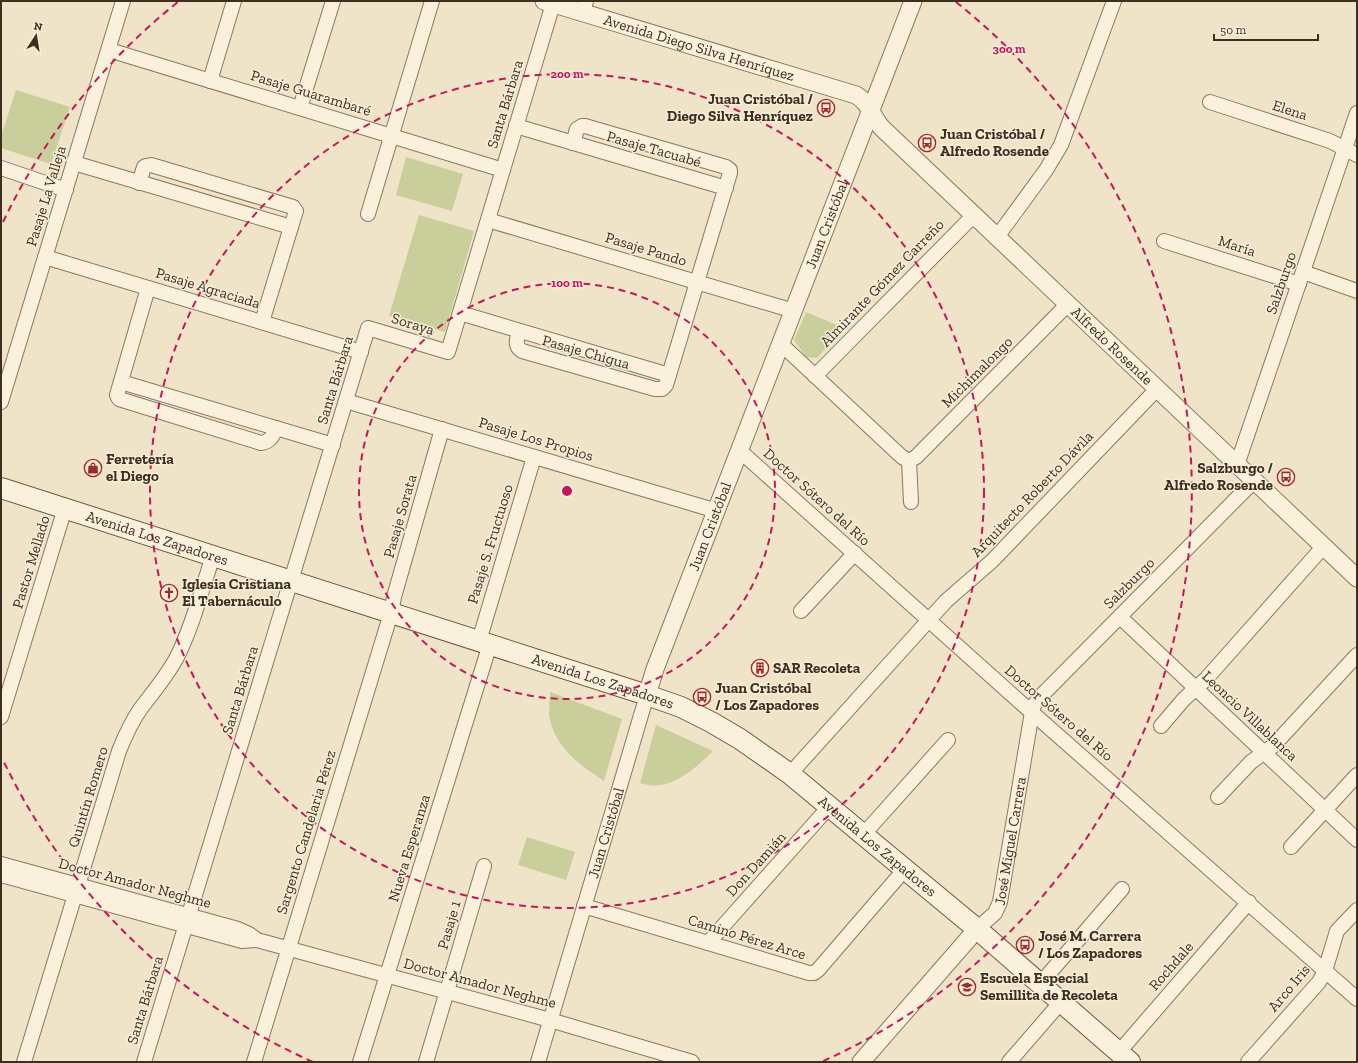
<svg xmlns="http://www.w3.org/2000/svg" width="1358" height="1063" viewBox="0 0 1358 1063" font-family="'Zilla Slab',serif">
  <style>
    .green { fill: #c9cf9b }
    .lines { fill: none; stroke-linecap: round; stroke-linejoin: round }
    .minor-casing { stroke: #8d765c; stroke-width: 16 }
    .tertiary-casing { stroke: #8d765c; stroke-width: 19 }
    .secondary-casing { stroke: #6f573f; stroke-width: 22 }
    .minor { stroke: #faf1dc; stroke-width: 14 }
    .tertiary { stroke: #faf1dc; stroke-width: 17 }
    .secondary { stroke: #faf1dc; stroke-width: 20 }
    .ring { fill: none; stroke: #c2185b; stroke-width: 2; stroke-dasharray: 7 5 }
    .labels { text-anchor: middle; stroke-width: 3; stroke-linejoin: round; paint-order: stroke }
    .street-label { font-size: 15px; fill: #3d2e20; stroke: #f7eed8 }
    .poi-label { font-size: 15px; font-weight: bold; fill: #3d2e20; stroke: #f7eed8; text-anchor: start }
    .centre { fill: #c2185b; stroke: #f7eed8; stroke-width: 2 }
    .ring-label { font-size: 12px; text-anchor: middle; font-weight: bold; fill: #c2185b; stroke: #f7eed8; stroke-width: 3; stroke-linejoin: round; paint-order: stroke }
  </style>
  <rect width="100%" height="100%" fill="#f0e4c8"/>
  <path class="green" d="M16,90L70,107L51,164L1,148V136Z
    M406,157L463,174L452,211L396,195Z
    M419,215L474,231L445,332L389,316Z
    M806,312L844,328L817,358L806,357L794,340Z
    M550,692L622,719L604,781C581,766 556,748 550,720C548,711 550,700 550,692Z
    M656,725L713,751C694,770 669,793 640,783Z
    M527,837L575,852L566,880L518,865Z"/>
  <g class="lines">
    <defs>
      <g id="minor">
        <path d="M583,13L586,1"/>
        <path d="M109,50L503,170"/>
        <path d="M210,81L234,1"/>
        <path d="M1210,102L1330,141L1357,155"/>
        <path d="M300,108L333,1"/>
        <path d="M516,126L726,188"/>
        <path d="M74,163L291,227"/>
        <path d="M1,168L66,190"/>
        <path d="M139,183L144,167L146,166L151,165L293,207L296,211L295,214L262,322"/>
        <path d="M368,214L432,1"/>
        <path d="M488,220L794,311"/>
        <path d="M997,237L1046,170L1061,145L1114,1"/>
        <path d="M1164,241L1299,284"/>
        <path d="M45,257L361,352"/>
        <path d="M1303,272L1357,291"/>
        <path d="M148,288L117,395L119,399L261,443C270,442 273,436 276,428"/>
        <path d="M460,313L669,375"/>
        <path d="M519,331C517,339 514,346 522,351L655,389H662L666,385L730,173V170L726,167L585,126H582L577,129L573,143"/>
        <path d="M781,344L902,457L909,461"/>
        <path d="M815,376L974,215"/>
        <path d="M121,382L333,445"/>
        <path d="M346,401L717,511"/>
        <path d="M1,402L123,1"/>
        <path d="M740,451L1020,702L1357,999"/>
        <path d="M909,461L916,457L1068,304"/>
        <path d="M909,461L911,502"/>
        <path d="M1237,465L1357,113"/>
        <path d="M801,611L855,553"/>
        <path d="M1120,617L1357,840"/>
        <path d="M479,641L534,457"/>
        <path d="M1,717L65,508"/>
        <path d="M1161,726L1184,699L1206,679L1324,546"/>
        <path d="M790,774L946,601L992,561L1157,389"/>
        <path d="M1218,797L1251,762L1273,746L1357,655"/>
        <path d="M863,835L948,740"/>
        <path d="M1291,847L1357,775"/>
        <path d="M1,864L238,929L249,934L257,940L550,1020L692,1062"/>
        <path d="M1,875L242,941L257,940"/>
        <path d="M584,906L809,973H814L818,970L905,869"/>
        <path id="s1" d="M977,929L995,913L1000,902L1032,712L1034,705L1042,695L1254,481"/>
        <path d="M708,943L829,807"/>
        <path d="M1040,984L1122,889"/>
        <path d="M1119,1052L1249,902"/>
        <path d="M24,1062L119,751C125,736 132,721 141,708C154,691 167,676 177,657C193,625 202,589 213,556"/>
        <path d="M144,1062L368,328L448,352L553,4"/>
        <path d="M254,1062L391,613L394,597L442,429"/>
        <path d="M360,1062L490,644"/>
        <path d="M426,1062L484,866"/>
        <path id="s2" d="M538,1062L647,695"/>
        <path d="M1009,1062L1061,1002"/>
        <path d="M1248,1062L1319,982L1325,971L1337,931L1357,910"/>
      </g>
      <g id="tertiary">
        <path id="s3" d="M544,1L856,95C870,103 872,117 882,128L1357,578"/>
        <path id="s4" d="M647,695L655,669L913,1"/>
        <path d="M861,1062L977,929"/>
      </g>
      <g id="secondary">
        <path id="s5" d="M1,488L647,695L681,707L711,722L740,739L790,774L977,929L1130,1062"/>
      </g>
    </defs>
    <use href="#minor" class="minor-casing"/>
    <use href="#tertiary" class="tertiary-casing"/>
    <use href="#secondary" class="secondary-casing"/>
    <use href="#minor" class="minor"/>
    <use href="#tertiary" class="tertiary"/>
    <use href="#secondary" class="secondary"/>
  </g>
  <g class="ring">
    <circle cx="567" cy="491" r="208"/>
    <circle cx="567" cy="491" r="417"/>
    <path d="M313 1062A625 625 0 0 1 3 760M3 222A625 625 0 0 1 178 2M956 2A625 625 0 0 1 821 1062"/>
  </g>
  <defs>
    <symbol id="bus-ring" viewBox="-11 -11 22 22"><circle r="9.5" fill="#f7eed8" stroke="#9e2a2b" stroke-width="1.5"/><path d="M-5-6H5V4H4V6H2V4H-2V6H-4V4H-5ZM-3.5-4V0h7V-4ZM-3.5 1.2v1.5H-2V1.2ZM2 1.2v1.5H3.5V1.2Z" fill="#9e2a2b"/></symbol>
    <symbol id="shop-ring" viewBox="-11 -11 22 22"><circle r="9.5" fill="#f7eed8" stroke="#9e2a2b" stroke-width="1.5"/><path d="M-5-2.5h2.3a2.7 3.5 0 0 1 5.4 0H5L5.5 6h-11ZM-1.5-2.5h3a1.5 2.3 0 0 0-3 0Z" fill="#9e2a2b"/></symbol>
    <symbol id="church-ring" viewBox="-11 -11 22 22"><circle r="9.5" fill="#f7eed8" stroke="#9e2a2b" stroke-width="1.5"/><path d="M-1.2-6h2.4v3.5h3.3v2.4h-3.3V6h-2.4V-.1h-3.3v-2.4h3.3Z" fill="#9e2a2b"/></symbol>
    <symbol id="building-ring" viewBox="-11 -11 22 22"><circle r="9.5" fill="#f7eed8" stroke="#9e2a2b" stroke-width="1.5"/><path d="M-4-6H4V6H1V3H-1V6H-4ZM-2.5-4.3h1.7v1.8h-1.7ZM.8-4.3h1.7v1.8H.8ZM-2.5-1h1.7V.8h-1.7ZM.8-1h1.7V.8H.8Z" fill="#9e2a2b"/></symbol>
    <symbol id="school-ring" viewBox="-11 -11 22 22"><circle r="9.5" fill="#f7eed8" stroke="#9e2a2b" stroke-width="1.5"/><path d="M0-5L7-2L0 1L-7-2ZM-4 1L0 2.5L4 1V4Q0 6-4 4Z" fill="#9e2a2b"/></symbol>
  </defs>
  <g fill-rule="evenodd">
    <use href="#bus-ring" x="816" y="98" width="20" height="20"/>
    <use href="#bus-ring" x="917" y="133" width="20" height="20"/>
    <use href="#shop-ring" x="83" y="458" width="20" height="20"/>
    <use href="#bus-ring" x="1276" y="467" width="20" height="20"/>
    <use href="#church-ring" x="159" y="583" width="20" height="20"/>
    <use href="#building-ring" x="750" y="658" width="20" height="20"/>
    <use href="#bus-ring" x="692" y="687" width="20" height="20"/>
    <use href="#bus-ring" x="1015" y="935" width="20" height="20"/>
    <use href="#school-ring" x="957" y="977" width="20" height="20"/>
  </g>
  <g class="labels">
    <g class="street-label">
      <text dy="5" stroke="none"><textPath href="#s3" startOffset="162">Avenida Diego Silva Henríquez</textPath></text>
      <text transform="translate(311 93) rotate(17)" y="5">Pasaje Guarambaré</text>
      <text transform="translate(505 104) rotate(-73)" y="5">Santa Bárbara</text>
      <text transform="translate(1290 110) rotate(18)" y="5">Elena</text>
      <text transform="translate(654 149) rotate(16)" y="5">Pasaje Tacuabé</text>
      <text transform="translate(46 196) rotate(-73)" y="5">Pasaje La Valleja</text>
      <text dy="5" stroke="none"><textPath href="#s4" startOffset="504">Juan Cristóbal</textPath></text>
      <text transform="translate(1237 246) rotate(18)" y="5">María</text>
      <text transform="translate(646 249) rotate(17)" y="5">Pasaje Pando</text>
      <text transform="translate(882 283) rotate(-46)" y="5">Almirante Gómez Carreño</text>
      <text transform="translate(1281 283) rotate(-71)" y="5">Salzburgo</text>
      <text transform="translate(208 288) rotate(17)" y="5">Pasaje Agraciada</text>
      <text transform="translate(413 324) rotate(17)" y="5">Soraya</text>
      <text dy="5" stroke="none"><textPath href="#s3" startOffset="685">Alfredo Rosende</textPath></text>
      <text transform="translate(586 352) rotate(16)" y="5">Pasaje Chigua</text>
      <text transform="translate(977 372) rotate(-45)" y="5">Michimalongo</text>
      <text transform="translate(335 380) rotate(-73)" y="5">Santa Bárbara</text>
      <text transform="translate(536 439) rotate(17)" y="5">Pasaje Los Propios</text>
      <text transform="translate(1032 494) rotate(-46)" y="5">Arquitecto Roberto Dávila</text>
      <text transform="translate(817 497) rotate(42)" y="5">Doctor Sótero del Río</text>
      <text transform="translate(400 516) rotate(-74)" y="5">Pasaje Sorata</text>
      <text dy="5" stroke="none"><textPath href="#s4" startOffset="180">Juan Cristóbal</textPath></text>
      <text dy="5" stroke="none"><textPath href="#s5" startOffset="164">Avenida Los Zapadores</textPath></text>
      <text transform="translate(490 544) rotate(-73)" y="5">Pasaje S. Fructuoso</text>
      <text transform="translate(31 562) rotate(-73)" y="5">Pastor Mellado</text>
      <text transform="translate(1129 583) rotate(-45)" y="5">Salzburgo</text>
      <text dy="5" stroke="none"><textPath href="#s5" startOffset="632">Avenida Los Zapadores</textPath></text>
      <text transform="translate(240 690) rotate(-73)" y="5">Santa Bárbara</text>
      <text transform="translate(1059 713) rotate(41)" y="5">Doctor Sótero del Río</text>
      <text transform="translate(1250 716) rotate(43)" y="5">Leoncio Villablanca</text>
      <text transform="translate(88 797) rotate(-73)" y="5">Quintín Romero</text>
      <text transform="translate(306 832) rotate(-73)" y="5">Sargento Candelaria Pérez</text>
      <text dy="5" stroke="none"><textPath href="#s2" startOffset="239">Juan Cristóbal</textPath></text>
      <text dy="5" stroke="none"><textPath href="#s1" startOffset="98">José Miguel Carrera</textPath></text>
      <text dy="5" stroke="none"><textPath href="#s5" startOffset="956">Avenida Los Zapadores</textPath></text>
      <text transform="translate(409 848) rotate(-73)" y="5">Nueva Esperanza</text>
      <text transform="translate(756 864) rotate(-48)" y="5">Don Damián</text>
      <text transform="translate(135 883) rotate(15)" y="5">Doctor Amador Neghme</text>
      <text transform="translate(449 925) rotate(-74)" y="5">Pasaje 1</text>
      <text transform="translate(747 937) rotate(17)" y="5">Camino Pérez Arce</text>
      <text transform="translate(1171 966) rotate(-49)" y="5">Rochdale</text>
      <text transform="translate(480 983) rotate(15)" y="5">Doctor Amador Neghme</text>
      <text transform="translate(1289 988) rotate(-50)" y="5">Arco Iris</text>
      <text transform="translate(145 1000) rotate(-73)" y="5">Santa Bárbara</text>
    </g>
    <g class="poi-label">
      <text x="813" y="104" text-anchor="end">Juan Cristóbal /<tspan x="813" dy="17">Diego Silva Henríquez</tspan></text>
      <text x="940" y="139">Juan Cristóbal /<tspan x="940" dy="17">Alfredo Rosende</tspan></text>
      <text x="106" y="464">Ferretería<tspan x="106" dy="17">el Diego</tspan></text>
      <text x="1273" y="473" text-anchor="end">Salzburgo /<tspan x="1273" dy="17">Alfredo Rosende</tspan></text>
      <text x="182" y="589">Iglesia Cristiana<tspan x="182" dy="17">El Tabernáculo</tspan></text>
      <text x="773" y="673">SAR Recoleta</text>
      <text x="715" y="693">Juan Cristóbal<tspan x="715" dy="17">/ Los Zapadores</tspan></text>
      <text x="1038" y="941">José M. Carrera<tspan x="1038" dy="17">/ Los Zapadores</tspan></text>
      <text x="980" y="983">Escuela Especial<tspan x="980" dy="17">Semillita de Recoleta</tspan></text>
    </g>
  </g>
  <circle cx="567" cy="491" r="6" class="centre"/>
  <g class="ring-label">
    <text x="1009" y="53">300 m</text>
    <text x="567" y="78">200 m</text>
    <text x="567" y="287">100 m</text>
  </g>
  <rect width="1358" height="1063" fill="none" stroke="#3d2e20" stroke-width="4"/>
  <g transform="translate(36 36) rotate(12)" stroke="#f7eed8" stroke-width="3" paint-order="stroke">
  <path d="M0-3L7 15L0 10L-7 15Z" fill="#3d2e20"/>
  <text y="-6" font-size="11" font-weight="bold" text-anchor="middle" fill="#3d2e20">N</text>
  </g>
  <path d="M1214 34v6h104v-6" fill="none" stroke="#3d2e20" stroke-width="2"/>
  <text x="1220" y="34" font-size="12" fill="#3d2e20" stroke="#f7eed8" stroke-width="3" paint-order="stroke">50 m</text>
</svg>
